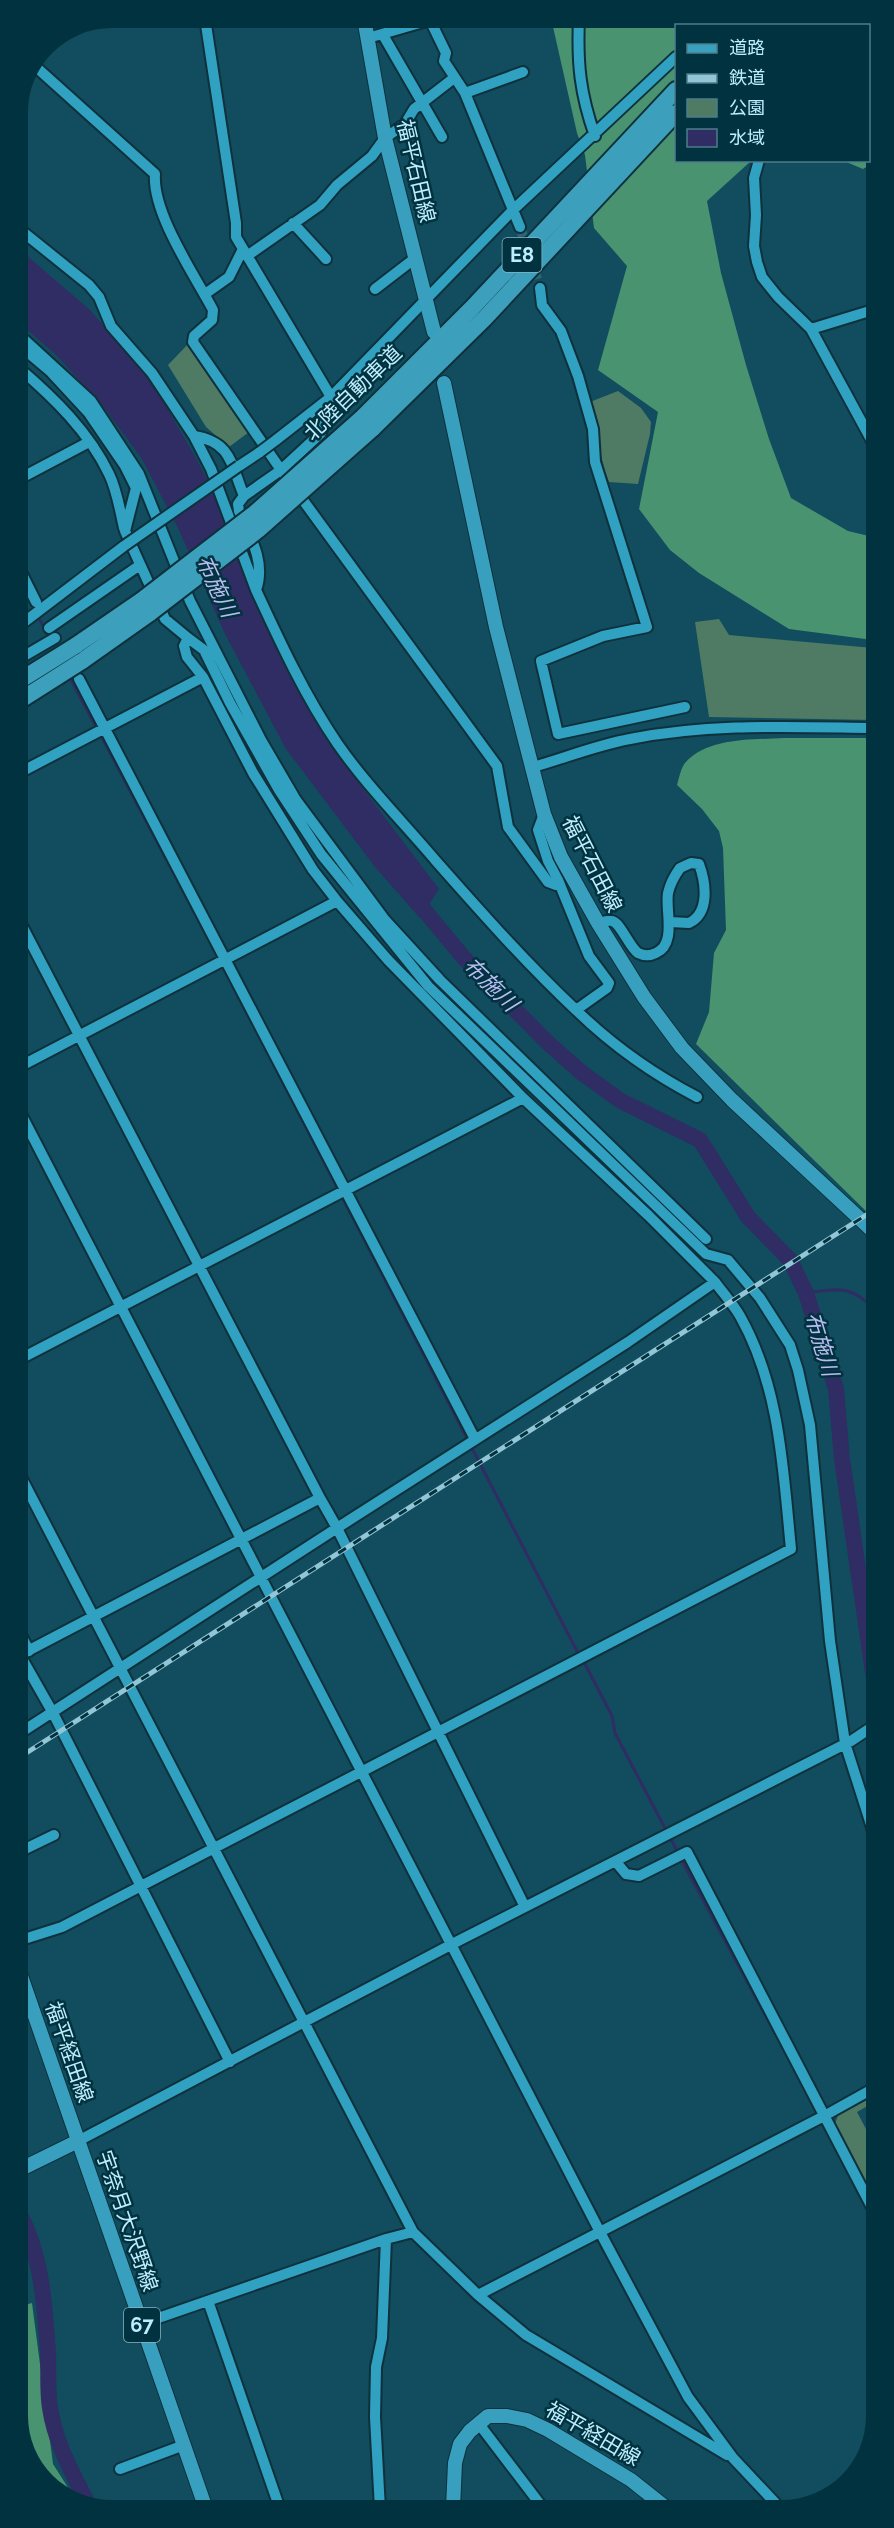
<svg xmlns="http://www.w3.org/2000/svg" width="894" height="2528" viewBox="0 0 894 2528" font-family="Raleway,'Noto Sans JP',sans-serif">
  <style>
    .green { fill: #4f7b64 }
    .forest { fill: #499370 }
    .water { fill: #2f2d63 }
    .lines { fill: none; stroke-linecap: round; stroke-linejoin: round }
    .stream { stroke: #2f2d63; stroke-width: 3 }
    .river { stroke: #2f2d63; stroke-width: 16 }
    .minor-tunnel { stroke: #2b6576; stroke-width: 10; stroke-dasharray: 10 5; stroke-linecap: butt }
    .minor-casing { stroke: #0f313b; stroke-width: 14 }
    .major-casing { stroke: #0f313b; stroke-width: 16 }
    .highway-casing { stroke: #0f313b; stroke-width: 20 }
    .minor { stroke: #31a1c1; stroke-width: 10 }
    .major { stroke: #38a0be; stroke-width: 14 }
    .highway { stroke: #3c9fbc; stroke-width: 16 }
    .rail-casing { stroke: #92c5d5; stroke-width: 5 }
    .rail { stroke: #00323f; stroke-width: 3; stroke-dasharray: 9; stroke-linecap: butt }
    .minor-bridge-casing { stroke: #0f313b; stroke-width: 14; stroke-linecap: butt }
    .highway-bridge-casing { stroke: #0f313b; stroke-width: 20; stroke-linecap: butt }
    .minor-bridge { stroke: #31a1c1; stroke-width: 10 }
    .highway-bridge { stroke: #3c9fbc; stroke-width: 16 }
    .labels { text-anchor: middle; stroke-width: 5; stroke-linejoin: round; paint-order: stroke }
    .shield { fill: #00323f; stroke: #85b6c5; stroke-width: 1.5 }
    .shield-label { font-size: 20px; font-weight: bold; fill: #beeefe }
    .street-label { font-size: 21px; fill: #beeefe; stroke: #00323f }
    .water-label { font-size: 22px; font-style: italic; fill: #b8bcf0; stroke: #00323f }
  </style>
  <rect width="100%" height="100%" fill="#114d5e"/>
  <path class="green" d="M190,342L249,432L229,447L206,427L168,365Z
    M618,391L641,408L651,422L650,434L638,484L609,482C599,456 597,429 590,402Z
    M719,619L729,635L873,648L874,720L709,717L695,622Z
    M876,2095V2101L857,2112L876,2148V2203L835,2124L838,2115Z"/>
  <path class="forest" d="M551,18H788L806,25L676,26V160L751,161L707,201L721,273L746,365L769,439L791,498L848,531L873,537V640L789,629L699,573L670,550L639,509L658,412L598,370L627,266L594,228L585,155L577,133Z
    M869,81L873,87V163L863,169L844,161L868,160Z
    M784,738H874V1219L696,1044L709,1012L714,953L726,930L723,848L719,831L702,809L677,785C679,778 681,768 685,763C708,737 753,740 784,738Z
    M32,2303L53,2464L74,2497L50,2487L21,2441V2306Z"/>
  <path class="water" d="M18,248L90,310L150,379L196,458L254,572L278,644L345,765L439,889L420,918L375,867L286,749L225,634L178,528L142,459L102,405L55,354L18,322Z"/>
  <g class="lines">
    <path class="stream" d="M40,620L47,633
      M69,676L97,729
      M100,734L219,959
      M222,965L579,1655
      M806,1293C838,1289 850,1284 874,1309
      M583,1660L612,1716L615,1733L667,1832
      M670,1837L678,1853
      M681,1859L776,2035
      M871,2216L876,2225"/>
    <path class="river" d="M411,894L463,957L547,1042L582,1073L621,1101L700,1140L748,1217L790,1260L806,1293L836,1389L842,1459L875,1686
      M21,2217C42,2257 45,2309 48,2353C49,2371 47,2390 50,2408C55,2442 72,2472 87,2502"/>
    <path class="minor-tunnel" d="M520,227L540,288"/>
    <defs>
      <path id="minor" d="M205,18L236,223V237L331,397L321,433L281,470L497,766L508,827L548,882L556,885L558,880L548,861L538,830L544,814
        M579,18C577,63 580,94 595,136
        M783,18L791,26
        M431,22L446,53L444,61L465,93L520,227
        M702,26L707,18
        M383,35L442,137
        M368,38L437,18
        M36,67L155,174C152,213 194,274 213,310L212,320L194,336L193,342L281,470L244,496C231,465 232,442 194,436L211,469L256,590C266,562 250,536 239,511L238,504L244,496
        M465,93L523,72
        M759,160L754,178L756,215L754,246L757,262L762,277L778,297L811,329L873,443
        M293,223L326,259
        M18,228L89,285L99,297L111,326L152,373L194,436
        M247,256L320,205L337,185L372,156L385,138L405,124L414,109L454,78
        M540,288L542,305L561,331L578,376L593,429L595,462L647,627L603,636L541,661L558,734L685,707
        M375,289L414,259
        M205,294L229,277L243,249
        M811,329L873,310
        M18,334L91,401L139,474L190,601L261,740L296,800L385,920L440,980L706,1239
        M19,345L51,372L88,412L125,466L136,488L125,531L165,619L188,638L184,646L187,657L203,677L253,773L313,870L337,901L19,1067
        M19,368C54,398 89,432 109,474C117,490 120,511 124,528
        M276,440L331,397L513,210L676,57
        M239,466L260,452
        M19,479L89,442
        M19,568L36,602
        M256,590C280,642 305,696 337,743C366,785 403,822 436,861C481,912 526,963 576,1010L607,988L609,983L589,956L558,880
        M19,626L124,546
        M49,628L140,565
        M188,638L204,650L230,703L279,790L321,854L428,986L706,1254L728,1260L760,1298L790,1345L798,1370L810,1425L830,1641L845,1743L875,1837
        M19,659L55,638
        M79,679L475,1439
        M533,767C565,758 597,745 630,739C711,723 792,727 874,728
        M19,773L203,677
        M337,901L388,960L523,1098
        M19,920L320,1498
        M598,923C602,922 608,920 612,921C621,923 629,947 638,953C644,956 650,956 656,953C677,944 665,910 668,893C670,884 675,875 680,868L691,863L699,864C706,883 710,913 689,923L670,922
        M576,1010C613,1046 651,1073 697,1097
        M20,1112L600,2232L688,2397L733,2458L779,2507
        M20,1359L523,1098L649,1216L715,1282
        M20,1475L413,2232L478,2295L526,2335L727,2455
        M20,1633L29,1651
        M20,1655L320,1498L337,1528L628,1342L715,1282C723,1293 733,1304 740,1316C780,1387 783,1469 791,1549L62,1927L21,1940
        M20,1655L53,1713L230,2062
        M20,1733L337,1528L525,1907
        M21,1851L54,1835
        M616,1862L626,1874L639,1876L687,1852L876,2215
        M78,2141L460,1940L851,1741L875,1725
        M478,2295L824,2116L876,2087
        M208,2301L280,2509
        M141,2324L386,2239L413,2232
        M479,2424L543,2508
        M120,2469L184,2445
        M380,2509L375,2417L376,2367L382,2338L386,2239"/>
      <path id="major" d="M364,18L385,138L434,332
        M444,383L496,627L544,814L561,857L598,923L644,997L682,1048L732,1100L874,1232
        M21,1976L206,2509
        M21,2169L78,2141
        M453,2508L455,2463L460,2444L470,2431L488,2416H507L527,2420L548,2430L631,2480L665,2507"/>
      <path id="highway" d="M736,26L743,18
        M758,26L765,18
        M363,417L472,308L676,90
        M372,429L485,318L676,113
        M75,646L142,600
        M82,661L150,613"/>
    </defs>
    <use href="#minor" class="minor-casing"/>
    <use href="#major" class="major-casing"/>
    <use href="#highway" class="highway-casing"/>
    <use href="#minor" class="minor"/>
    <use href="#major" class="major"/>
    <use href="#highway" class="highway"/>
    <defs>
      <path id="rail" d="M20,1757L874,1210"/>
    </defs>
    <use href="#rail" class="rail-casing"/>
    <use href="#rail" class="rail"/>
    <defs>
      <path id="minor-bridge" d="M260,452L276,440
        M124,546L239,466"/>
      <path id="highway-bridge" d="M142,600L255,513L363,417
        M150,613L258,530L372,429
        M19,681L75,646
        M19,701L82,661"/>
    </defs>
    <use href="#minor-bridge" class="minor-bridge-casing"/>
    <use href="#highway-bridge" class="highway-bridge-casing"/>
    <use href="#minor-bridge" class="minor-bridge"/>
    <use href="#highway-bridge" class="highway-bridge"/>
  </g>
  <g class="labels">
    <g class="shield">
      <rect x="502.5" y="238" width="39" height="34" rx="4.5"/>
      <rect x="124" y="2308" width="36" height="34" rx="4.5"/>
    </g>
    <g class="shield-label">
      <text x="522" y="262">E8</text>
      <text x="142" y="2332">67</text>
    </g>
    <g class="street-label">
      <text transform="translate(416 171) rotate(77)" y="7">福平石田線</text>
      <text transform="translate(353 393) rotate(-44)" y="7">北陸自動車道</text>
      <text transform="translate(592 864) rotate(63)" y="7">福平石田線</text>
      <text transform="translate(69 2052) rotate(71)" y="7">福平経田線</text>
      <text transform="translate(127 2221) rotate(71)" y="7">宇奈月大沢野線</text>
      <text transform="translate(593 2434) rotate(30)" y="7">福平経田線</text>
    </g>
    <g class="water-label">
      <text transform="translate(217 586) rotate(65)" y="8">布施川</text>
      <text transform="translate(491 984) rotate(44)" y="8">布施川</text>
      <text transform="translate(822 1344) rotate(73)" y="8">布施川</text>
    </g>
  </g>
  <path d="M0 0H894V2528H0ZM112 28H782A84 84 0 0 1 866 112V2416A84 84 0 0 1 782 2500H112A84 84 0 0 1 28 2416V112A84 84 0 0 1 112 28Z" fill="#00323f" fill-rule="evenodd"/>
  <rect x="675" y="24" width="195" height="138" fill="#00323f" stroke="#4c7d8b" stroke-width="1.5"/>
  <rect x="687" y="44" width="30" height="9" fill="#38a0be" stroke="#4c7d8b" stroke-width="1.5"/>
  <text x="729" y="54" font-size="18" fill="#beeefe">道路</text>
  <rect x="687" y="74" width="30" height="9" fill="#92c5d5" stroke="#4c7d8b" stroke-width="1.5"/>
  <text x="729" y="84" font-size="18" fill="#beeefe">鉄道</text>
  <rect x="687" y="99" width="30" height="18" fill="#4f7b64" stroke="#4c7d8b" stroke-width="1.5"/>
  <text x="729" y="114" font-size="18" fill="#beeefe">公園</text>
  <rect x="687" y="129" width="30" height="18" fill="#2f2d63" stroke="#4c7d8b" stroke-width="1.5"/>
  <text x="729" y="144" font-size="18" fill="#beeefe">水域</text>
</svg>
